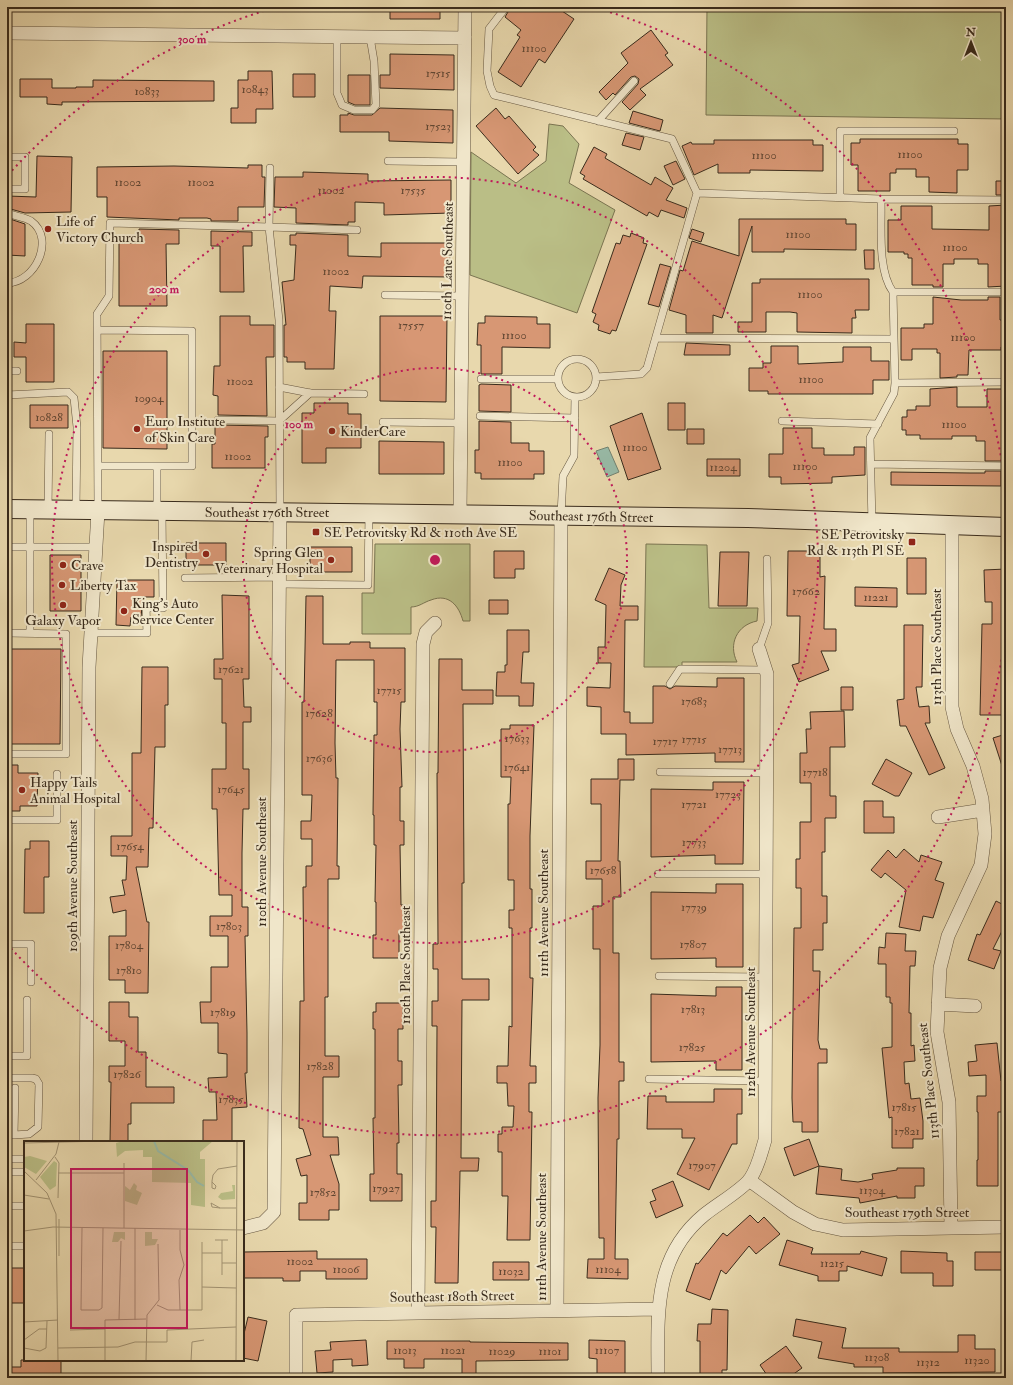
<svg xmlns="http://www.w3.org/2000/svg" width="1013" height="1385" viewBox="0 0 1013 1385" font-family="'IM FELL Double Pica',serif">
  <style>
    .green { fill: #babe86; stroke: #7a7451 }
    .water { fill: #98baa7; stroke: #72816f }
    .building { fill: #d79774; stroke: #392b1c }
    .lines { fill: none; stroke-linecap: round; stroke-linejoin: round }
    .service-casing { stroke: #655640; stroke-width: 8 }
    .minor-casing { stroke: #655640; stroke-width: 14 }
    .secondary-casing { stroke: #392b1c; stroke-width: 20 }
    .service { stroke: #f0e6ca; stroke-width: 7 }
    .minor { stroke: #f0e6ca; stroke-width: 13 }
    .secondary { stroke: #f0e6ca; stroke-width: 18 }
    .ring { fill: none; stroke: #c2185b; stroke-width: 2; stroke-dasharray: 2 4 }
    .poi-dot { fill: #8f2418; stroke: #f0e6ca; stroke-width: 1.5 }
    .labels { text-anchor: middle; stroke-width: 4; stroke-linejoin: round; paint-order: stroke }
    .number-label { font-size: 12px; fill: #604632 }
    .poi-label { font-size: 14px; fill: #392b1c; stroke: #f0e6ca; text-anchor: start }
    .street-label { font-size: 14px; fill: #392b1c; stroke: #f0e6ca }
    .inset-river { fill: none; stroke: #98baa7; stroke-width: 2 }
    .inset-road { fill: none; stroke: #a29373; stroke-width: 1 }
    .view { fill: #c2185b; fill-opacity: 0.15; stroke: #c2185b; stroke-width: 2 }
    .inset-edge { fill: none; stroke: #392b1c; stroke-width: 2 }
    .centre { fill: #c2185b; stroke: #f0e6ca; stroke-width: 2 }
    .ring-label { font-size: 12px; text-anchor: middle; font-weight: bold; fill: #c2185b; stroke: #f0e6ca; stroke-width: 4; stroke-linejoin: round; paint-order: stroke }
  </style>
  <rect width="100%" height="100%" fill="#e8d8ad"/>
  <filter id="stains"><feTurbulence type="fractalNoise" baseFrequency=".005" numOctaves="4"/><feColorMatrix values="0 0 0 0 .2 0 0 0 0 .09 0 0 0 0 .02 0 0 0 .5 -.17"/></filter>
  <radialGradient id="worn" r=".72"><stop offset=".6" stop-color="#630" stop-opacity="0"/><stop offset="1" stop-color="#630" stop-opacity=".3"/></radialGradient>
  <path class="green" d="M707,7H1006V119L706,115Z
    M549,124L563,126L579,144L569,183L615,210L577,313L470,275L471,152L516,183L546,161Z
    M375,544H470V621H463C459,606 449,593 431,600C424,602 419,607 411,607V634H362V593H374Z
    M646,544L707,545L709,608H758L757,621C737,625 728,644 737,662H682V667H644Z"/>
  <path class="water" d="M608,447L619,472L607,477L596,451Z"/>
  <path class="building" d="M390,7H440V19H390Z
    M511,7H556L574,19L545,63L539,59L521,87L498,72L520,37L517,35L521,30L505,17Z
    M651,30L668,53L665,55L673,65L640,89L646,95L630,110L622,102L638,84L639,79L635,76L631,77L615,95L613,93L606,100L599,92L628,63L621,53Z
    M390,54L454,55V90L380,88V75H390Z
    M248,71H272L273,109H256V123H231V108H238V80H248Z
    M293,74H315V97H293Z
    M348,75H370V105H355L348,102Z
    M20,79H52V88H76V87H93V80L214,81V101L62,102V105L47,104V97H20Z
    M380,108L453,110V143L389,141V132H340V115H348V113L354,115H372Z
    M496,108L505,119L509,116L536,147L533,150L539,155L518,174L476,126Z
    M633,111L663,120L660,131L629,123Z
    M626,133L644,137L640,150L622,145Z
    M860,139H958V144H968V170H957V193L929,192V177H916V169H896V173H890V191H858V165H851V143H860Z
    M714,140H813V145H823V171L750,170V173H718V164L694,175L682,146L691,142L692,144H714Z
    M594,147L607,154L605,158L651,185L655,177L673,188L666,200L687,208L684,218L661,210L658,217L649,212L647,216L583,179L585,176L580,173Z
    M37,156L72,157L71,212L25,213L7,208V196L36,197Z
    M676,161L685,179L673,185L664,166Z
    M248,165H262V177H265L264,207H238V221H211V219L207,218H179V220L107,217V197H97V167L174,166L248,168Z
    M303,172L368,174V181L451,180V213L384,215V203L355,202V222H348V225L296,223V208L274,207L275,177H303Z
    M996,181H1006V195H996Z
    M1006,205V286L988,287V264H978V259H954V264H943V287H933V285H912V258H908V254H904V252H888V220H901V206H932V229L989,230V206Z
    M7,218L25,224V256L7,255Z
    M739,219H846V224H856V250L784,249V252H752V226L722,318L713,315V333H686V315L669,310L680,270L683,271L692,241L739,256Z
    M139,229L179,230V244H166L167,306H119V243H139Z
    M692,229L704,233L701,242L689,238Z
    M211,231L252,232V246H243L244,292H220V246H211Z
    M296,233L348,235V256L381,257V243H450V277L363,276L362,288L330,286L329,311H336L334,369H305V362H287V357H284V325H286L282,282L294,280L296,245H290V235H296Z
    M631,233L644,238L643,243L647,244L616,331L612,330L610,334L598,330L599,325L593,322L596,314L592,312L616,243L620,244L623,235L630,237Z
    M864,250H874V269H865Z
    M660,264L671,267L659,307L648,304Z
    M760,279H869V310H855L856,318H852V333L797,332V313L790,312H766V332H738V322H752V283H760Z
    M933,297L961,300H988V297H1000V320H1004V325H1006V347H1001V350H969L968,375H957V377L940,378V353H937V349H912V360H901V328H924V324H933Z
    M220,316H250V325H274V357H266L267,416L218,415V396L213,395L214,366H220Z
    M380,316H447L446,402L380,401Z
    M485,316L537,317V324H550V348L502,347V374H481V345H477L478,323H485Z
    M26,324H54V382H26V357H14V342L26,343Z
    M686,343L730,345V355H684Z
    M771,346H798V364L843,362V347H871V361H889V380H873V394H768V391H749V368H763V363H771Z
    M103,351H167V449L103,448Z
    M481,384L511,385V412L479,411V385Z
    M957,387V407H987V389H1006V461H985V441H976V436H952V439H920V435H906V430H902V417H907V410H916V406H930V389Z
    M314,403H348V414H361V448H326V463H302V413H314Z
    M668,403H685V430H668Z
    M30,405H68V428H30Z
    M642,413L661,469L628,480L610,426Z
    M479,421L511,422V443H529V451H544V474H534V479H481V473H475V450H479Z
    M218,425L268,426V437H265V468H212V444H215V426Z
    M783,428H812V448H824V455H854V447H865V475L832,477V483L781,484V477H769V454H783Z
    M687,429H704V444H687Z
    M379,441L444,442V474H379Z
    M707,459H740V476H707Z
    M985,471H1001V486L891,485V472L970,473H985Z
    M186,543H226V565H186Z
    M310,547H352V572H310Z
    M494,551H524V569H515V578H494Z
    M788,551H820V577L825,576L824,629H836V651H821L829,670L799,682L792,665L799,663L800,616H787Z
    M720,552H749L747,606H718Z
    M50,555H81V611H50Z
    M907,558H926V594H907Z
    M609,568L625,575L621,585L620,606H638V620H625L624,712H630V723H653V686H665L670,689L675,686L717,687V678H744V762H715V753L626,755V734H601V707L587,706V687L610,688L611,663H598V647H605L606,605L595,600Z
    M1006,569L1004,694H1006V715H980L982,624H992V602H985L984,570Z
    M117,580H154V597H143L141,617H131L130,626L116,625Z
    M855,587L897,588V607L855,606Z
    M222,595L249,596V679H243L244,707H251V722H243V769H249V809H243L242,853V907H248V936H245L247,1033V1073H245L247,1107L232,1108V1142H203V1120H217L216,1092H209L208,1078L227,1077V1054L218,1053V1023H201L200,1002H211V967H228V936H210V916H232V895H219L217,809H212V769H226V723H222V679H214V659H223Z
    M306,596H323V644H350V642H370V648H405V702H401L400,729L402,787H400V821H404V845H400L401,905H404V931H399V958H373V935H376V902H375L376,845H374V815H373L374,735H377V702H374V660H336L335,743L336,778H338L337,866H339V879H328V997H325V1056H339V1077H323V1137H338L339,1155H330L339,1184V1210H329V1220H299V1203H307V1175L301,1176L296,1159L311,1155L303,1129L299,1128L300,1001H304L303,887H306V866H312V839H301V821H311L312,795H302V702H304Z
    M489,600H508V614H489Z
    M904,625H923L922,687H916L919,707L929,706L930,723H925L945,768L929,775L906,726H900L897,700L904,699Z
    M507,630H529V652H523L521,683H534L533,706H519V696H496L497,672H505V665H507Z
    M7,649H61L60,744H7Z
    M439,659H462V690H493V704H463L464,883H462V979H489V1000H462L461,1158H479L478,1171H460L458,1283H435L436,1227H431V1201H436L437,1026H432V1001H438V969H433V944H438L437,773H438Z
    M142,667H168V705H165V747H155L153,828H149L148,867H136L147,922H149L148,993H125V980H109V936H126V910L113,913L110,897L125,895L122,880H126L127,856H111V836H132V753H141Z
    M841,687H853V710H841Z
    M844,711L845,747H830V796H836V818H825V852H822V896H827V923H823V950H813V971H820L818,1040L820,1049H827V1063H818V1132H802V1122H793L792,1098L794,928H801V888H796V859H800V822H811V783H800V753H807L806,729H811L810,712Z
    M510,725H534L530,836V889H532V928H530V978H533L530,1066H536V1083H529V1112H532L530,1240H507L508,1196H502V1152H498V1134H502V1127H513L514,1106H508L507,1083H497V1066H508L509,1026L512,1027V928H509V910H514V880H508V804H510L511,777H501V729H510Z
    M1006,734V772H1004L993,738Z
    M618,759H634V780H620L618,861H620L621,897H613V953H619V1062H624V1081H619V1139H617L615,1259H628V1279L587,1278L588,1259H604V1238H599L598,1098L600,1045V949H593V906H602V879H586V861H601V804H591V779H618Z
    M886,759L912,773L899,796H895L872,784Z
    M7,765H18V773H38L37,806H20V811H7Z
    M713,782H744L743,864H715V855L651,857V789L713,790Z
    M864,801H883V817H894V833H864Z
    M30,841H49V877H44V913H24L25,849H30Z
    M904,849L919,862L921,855L942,862L935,880L944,883L933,918L923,916L920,931L899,927L906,890L885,873L881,878L871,870L888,850L896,858Z
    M716,884H743V967H716V958L651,959V892L716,893Z
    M996,901L1006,906V923L993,949L1001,951L994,969L968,960L977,934L980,935Z
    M886,933L906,934L905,951H916L915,966H910L909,1013H911V1046L914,1045L915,1061L904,1062L905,1084L909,1083L911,1099L920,1098L923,1121V1139H913V1148H892V1117L889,1118L882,1048L892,1047V1003H890V997H886V964H878L879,947L885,948Z
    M716,987H742V1070H716V1061L651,1062V994L716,996Z
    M109,1002H129V1017H138V1052H146V1087H174V1103H131V1124H128V1142H110L111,1082H109V1066H125V1041H109Z
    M376,1003H403V1029H398V1061H402V1085H398L399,1143H397V1174H402V1201H370V1174H374L373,1118H375V1029H373V1012H376Z
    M997,1043L1001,1081H1006V1112H998V1186H977V1160H978V1112H977V1096H986V1075L969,1076L968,1062L977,1061L975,1045Z
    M714,1089H742V1114H737V1144H732L709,1190L677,1174L695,1138H682V1129H647L648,1096H666V1102H714Z
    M809,1139L819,1166L794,1176L784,1148Z
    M819,1166L842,1169L841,1180L858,1182L873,1179L872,1174L897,1170V1168H924V1186H915V1198H897V1196L860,1203L859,1198L816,1194Z
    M673,1181L683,1206L656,1218L650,1202L656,1200L652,1190Z
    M750,1215L758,1223L764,1217L780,1234L756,1254L749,1246L726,1274L721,1270L710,1300L686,1291L696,1263L698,1264L723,1233L727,1236Z
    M787,1240L813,1248L811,1254H860L861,1251L887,1258L882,1276L847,1266V1271H839V1281H818V1276L779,1265Z
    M317,1251V1259H367V1279H326V1271H300V1281H283V1278H243V1252Z
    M901,1251L947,1253V1261H953V1286H933V1273H901Z
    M975,1252H1004V1270H975Z
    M493,1262H529V1280H493Z
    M7,1268H25V1303H7Z
    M712,1309L728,1310L727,1370H722V1378H700V1341H697L698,1324H711Z
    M248,1317L267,1321L258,1361L243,1358V1338Z
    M796,1319L846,1328L842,1348H899V1352H958V1335H975V1349H995V1372L883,1373V1367H854V1364L818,1358L822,1342L793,1336Z
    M366,1340L368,1365L352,1366V1359L333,1360V1372L317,1373L315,1351L331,1350L330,1342Z
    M589,1340L625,1341V1378H597V1359L589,1358Z
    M387,1341H470V1342L568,1343V1360L476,1361V1378H462V1359H424V1368H404V1359H387Z
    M786,1346L802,1368L788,1378H769L760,1365Z
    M21,1360H61V1378H7V1367H21Z"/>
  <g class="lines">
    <defs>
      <path id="service" d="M506,7L489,29L487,71L490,86L494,95L672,139L697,193
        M337,36V93L342,105L354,110H372L376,105L374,61L370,37
        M598,121L634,81
        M7,157H25V189H7
        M388,161L464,162
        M840,197V131H954
        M881,199L1006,200
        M7,213C14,216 25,217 31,221C56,239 35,283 7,283
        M893,292H1006
        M385,295L462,296
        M98,330L192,331V466H98
        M656,338L894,339
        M558 378a19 19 0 1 1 38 0a19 19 0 1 1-38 0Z
        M7,371H17
        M596,377L641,374L647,368L697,193L881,199C882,226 877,270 893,292L895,383L894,393L870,438L872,523
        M481,379H558
        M895,383L1006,382
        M279,387L310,393L364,394
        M7,395L68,392L74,398L77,427L76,509
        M480,416L575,418
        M218,420L279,421L310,393
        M782,421L878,424
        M383,422L461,423
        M871,464L1006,466
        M98,509L97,314L109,296L110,223L269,227L270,168
        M48,510L49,434
        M157,510V466
        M280,512L279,320L269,227L357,230
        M561,515L563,476L574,456L575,397
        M7,547H97
        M185,578L279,577
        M279,584L368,585L369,514
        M7,633L66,634V754H7
        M30,633V510
        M92,633H147L146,608H163L162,512
        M759,649L768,623L767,559
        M670,684L680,669L765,670
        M660,772L767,773
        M7,820H57V774
        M658,874H767
        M7,944H31V982
        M659,976L766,977
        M7,1056H27V1000
        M7,1078H32L36,1079L39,1084L38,1127L29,1134L14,1135
        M649,1079L766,1081
        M7,1135H14L15,1088
        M7,1159H25
        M7,1172H25
        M7,1206H25
        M7,1246H25"/>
      <path id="minor" d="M7,33L465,38
        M460,514L465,7
        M938,817L983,810
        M938,1004L975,1006
        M86,1142L89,667L98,511
        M749,1180L793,1212L815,1224L843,1230L1006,1227
        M951,1227L949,1102L937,1032L940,968L948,936L981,865L985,834L982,799L973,766L957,729L952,707V526
        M243,1228L263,1223L274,1212L280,512
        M557,1310L561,515
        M418,1312L423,644L426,632L435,623
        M296,1378V1315L658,1309
        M658,1378C658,1317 652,1258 704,1215C716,1205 742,1190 750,1179C758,1168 761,1153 765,1140L767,674L759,649"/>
      <path id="secondary" d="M7,509L748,518L1006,527"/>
    </defs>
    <use href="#service" class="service-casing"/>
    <use href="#minor" class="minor-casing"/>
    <use href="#secondary" class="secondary-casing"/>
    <use href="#service" class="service"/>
    <use href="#minor" class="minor"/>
    <use href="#secondary" class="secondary"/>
  </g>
  <g class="ring">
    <circle cx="435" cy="560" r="192"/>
    <circle cx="435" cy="560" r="383"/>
    <path d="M1006 630A575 575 0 0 1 8 945M8 175A575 575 0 0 1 277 7M593 7A575 575 0 0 1 1006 490"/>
  </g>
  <g class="poi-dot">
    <circle cx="48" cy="229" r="4"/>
    <circle cx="137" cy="429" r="4"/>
    <circle cx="332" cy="431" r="4"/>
    <rect x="312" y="528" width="8" height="8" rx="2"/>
    <rect x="908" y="538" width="8" height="8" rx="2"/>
    <circle cx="206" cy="554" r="4"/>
    <circle cx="331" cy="560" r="4"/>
    <circle cx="63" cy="565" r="4"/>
    <circle cx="62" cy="585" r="4"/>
    <circle cx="63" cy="605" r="4"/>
    <circle cx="124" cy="611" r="4"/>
    <circle cx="22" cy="790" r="4"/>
  </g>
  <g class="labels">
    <g class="number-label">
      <text x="534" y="52">11100</text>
      <text x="438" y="77">17515</text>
      <text x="255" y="93">10843</text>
      <text x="147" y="95">10833</text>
      <text x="438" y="130">17523</text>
      <text x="910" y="158">11100</text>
      <text x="764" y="159">11100</text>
      <text x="128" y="186">11002</text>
      <text x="201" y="186">11002</text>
      <text x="331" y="194">11002</text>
      <text x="413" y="194">17535</text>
      <text x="798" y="238">11100</text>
      <text x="955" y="251">11100</text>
      <text x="336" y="275">11002</text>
      <text x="810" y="298">11100</text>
      <text x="411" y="329">17557</text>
      <text x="514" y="339">11100</text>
      <text x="963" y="341">11100</text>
      <text x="811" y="383">11100</text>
      <text x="240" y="385">11002</text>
      <text x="149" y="402">10904</text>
      <text x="49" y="421">10828</text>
      <text x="954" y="428">11100</text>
      <text x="635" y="451">11100</text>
      <text x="238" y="460">11002</text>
      <text x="510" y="466">11100</text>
      <text x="805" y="470">11100</text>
      <text x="723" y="471">11204</text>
      <text x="806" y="595">17662</text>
      <text x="876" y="601">11221</text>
      <text x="231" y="673">17621</text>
      <text x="389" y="694">17715</text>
      <text x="694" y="705">17683</text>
      <text x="319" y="717">17628</text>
      <text x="517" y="742">17633</text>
      <text x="694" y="743">17715</text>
      <text x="665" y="745">17717</text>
      <text x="730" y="753">17713</text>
      <text x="319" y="762">17636</text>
      <text x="517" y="771">17641</text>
      <text x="815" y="776">17718</text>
      <text x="231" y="793">17645</text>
      <text x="728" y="798">17723</text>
      <text x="694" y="808">17721</text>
      <text x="694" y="846">17733</text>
      <text x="130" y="850">17654</text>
      <text x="603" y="874">17658</text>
      <text x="694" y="911">17739</text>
      <text x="229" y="930">17803</text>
      <text x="693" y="948">17807</text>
      <text x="129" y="949">17804</text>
      <text x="129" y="974">17810</text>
      <text x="693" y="1013">17813</text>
      <text x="223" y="1016">17819</text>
      <text x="692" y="1051">17825</text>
      <text x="320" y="1070">17828</text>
      <text x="127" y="1078">17826</text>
      <text x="231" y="1103">17835</text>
      <text x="904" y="1111">17815</text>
      <text x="907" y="1135">17821</text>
      <text x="702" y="1169">17907</text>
      <text x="386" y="1192">17927</text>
      <text x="872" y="1194">11304</text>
      <text x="323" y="1196">17852</text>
      <text x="300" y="1265">11002</text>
      <text x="832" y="1267">11215</text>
      <text x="346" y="1273">11006</text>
      <text x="608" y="1273">11104</text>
      <text x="511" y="1275">11032</text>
      <text x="405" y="1354">11013</text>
      <text x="453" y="1354">11021</text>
      <text x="607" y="1354">11107</text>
      <text x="502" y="1355">11029</text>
      <text x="550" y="1355">11101</text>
      <text x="877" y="1361">11308</text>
      <text x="977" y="1364">11320</text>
      <text x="928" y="1366">11312</text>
    </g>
    <g class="poi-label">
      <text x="56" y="226">Life of<tspan x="56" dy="16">Victory Church</tspan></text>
      <text x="145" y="426">Euro Institute<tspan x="145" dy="16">of Skin Care</tspan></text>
      <text x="340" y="436">KinderCare</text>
      <text x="324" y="537">SE Petrovitsky Rd &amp; 110th Ave SE</text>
      <text x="904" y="539" text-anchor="end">SE Petrovitsky<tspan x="904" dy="16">Rd &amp; 113th Pl SE</tspan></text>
      <text x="198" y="551" text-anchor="end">Inspired<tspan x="198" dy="16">Dentistry</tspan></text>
      <text x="323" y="557" text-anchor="end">Spring Glen<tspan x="323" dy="16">Veterinary Hospital</tspan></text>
      <text x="71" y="570">Crave</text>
      <text x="70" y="590">Liberty Tax</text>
      <text x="132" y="608">King's Auto<tspan x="132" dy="16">Service Center</tspan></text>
      <text x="63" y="625" text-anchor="middle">Galaxy Vapor</text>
      <text x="30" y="787">Happy Tails<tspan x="30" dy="16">Animal Hospital</tspan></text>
    </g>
    <g class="street-label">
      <text transform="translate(447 261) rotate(-89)" y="5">110th Lane Southeast</text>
      <text x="267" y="517">Southeast 176th Street</text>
      <text transform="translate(591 516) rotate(1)" y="5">Southeast 176th Street</text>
      <text transform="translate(936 647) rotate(-90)" y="5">113th Place Southeast</text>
      <text transform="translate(261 862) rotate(-90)" y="5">110th Avenue Southeast</text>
      <text transform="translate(72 886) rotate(-90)" y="5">109th Avenue Southeast</text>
      <text transform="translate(543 913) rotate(-90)" y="5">111th Avenue Southeast</text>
      <text transform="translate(405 965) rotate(-90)" y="5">110th Place Southeast</text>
      <text transform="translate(750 1032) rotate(-90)" y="5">112th Avenue Southeast</text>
      <text transform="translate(928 1081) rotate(-96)" y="5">113th Place Southeast</text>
      <text x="907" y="1217">Southeast 179th Street</text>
      <text transform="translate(541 1237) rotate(-90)" y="5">111th Avenue Southeast</text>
      <text transform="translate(452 1296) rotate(-1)" y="5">Southeast 180th Street</text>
    </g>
  </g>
  <g transform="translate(24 1141)">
    <rect width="220" height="220" fill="#e8d8ad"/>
    <path d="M99,0H189L176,11V18H181V66L167,64V42L128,41V16H119V9L101,10L93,16L92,2ZM6,15L23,20L12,33L0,26V16ZM30,20L33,22L32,45L26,49L16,36ZM110,42L113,45L112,49L118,52L113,64L101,60V45L106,49ZM208,44H211V58L198,59L194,56L197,52L209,50ZM90,91H101V99L97,97L94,101H88ZM121,91H128V98H134L131,104L121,105Z" fill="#babe86"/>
    <path class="inset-river" d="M130,0L134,10L164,29L173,41L180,45"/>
    <path class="inset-road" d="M0,2L80,0M31,16L35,22L34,57M0,30L23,52L32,73L34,220M34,32H100M12,39L32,13L35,1M188,41L192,45L191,48L188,47V40L189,34L194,28L213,25M0,54L25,58M196,67L188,66L187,62L196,67H212M58,87L57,169H75L78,167L79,87M100,87V22M0,90L29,86L220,89M191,99H204M198,99V134M178,112H198M35,115V78M198,122H212M178,146L212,147M133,164L144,169H178V101M156,169L155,139L160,124L156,109V89M95,179L97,100M111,179V87M0,181L34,179M46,189L81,188M0,199L15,188H23M0,207L16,210L22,207L23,180M34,207L94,206L111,201H143V189L212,186M81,220V179L122,178M122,220L123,174L135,159L134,103M167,220L168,201L180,199M212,220L213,0"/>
    <path class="view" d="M47,28H163V187H47Z"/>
    <rect width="220" height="220" class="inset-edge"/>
  </g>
  <circle cx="435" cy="560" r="6" class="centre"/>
  <g class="ring-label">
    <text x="192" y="43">300 m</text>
    <text x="164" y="293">200 m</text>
    <text x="299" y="428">100 m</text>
  </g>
  <rect width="1013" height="1385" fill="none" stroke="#e8d8ad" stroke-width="24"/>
  <rect x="8" y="8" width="997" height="1369" fill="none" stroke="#392b1c" stroke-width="2"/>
  <rect x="12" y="12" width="989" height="1361" fill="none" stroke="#392b1c"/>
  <g transform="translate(971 42)" stroke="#f0e6ca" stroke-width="3" paint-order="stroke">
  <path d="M0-3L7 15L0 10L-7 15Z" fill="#392b1c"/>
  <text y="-6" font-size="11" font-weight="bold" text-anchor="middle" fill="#392b1c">N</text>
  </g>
  <rect width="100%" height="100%" filter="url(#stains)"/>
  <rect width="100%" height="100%" fill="url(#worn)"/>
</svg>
